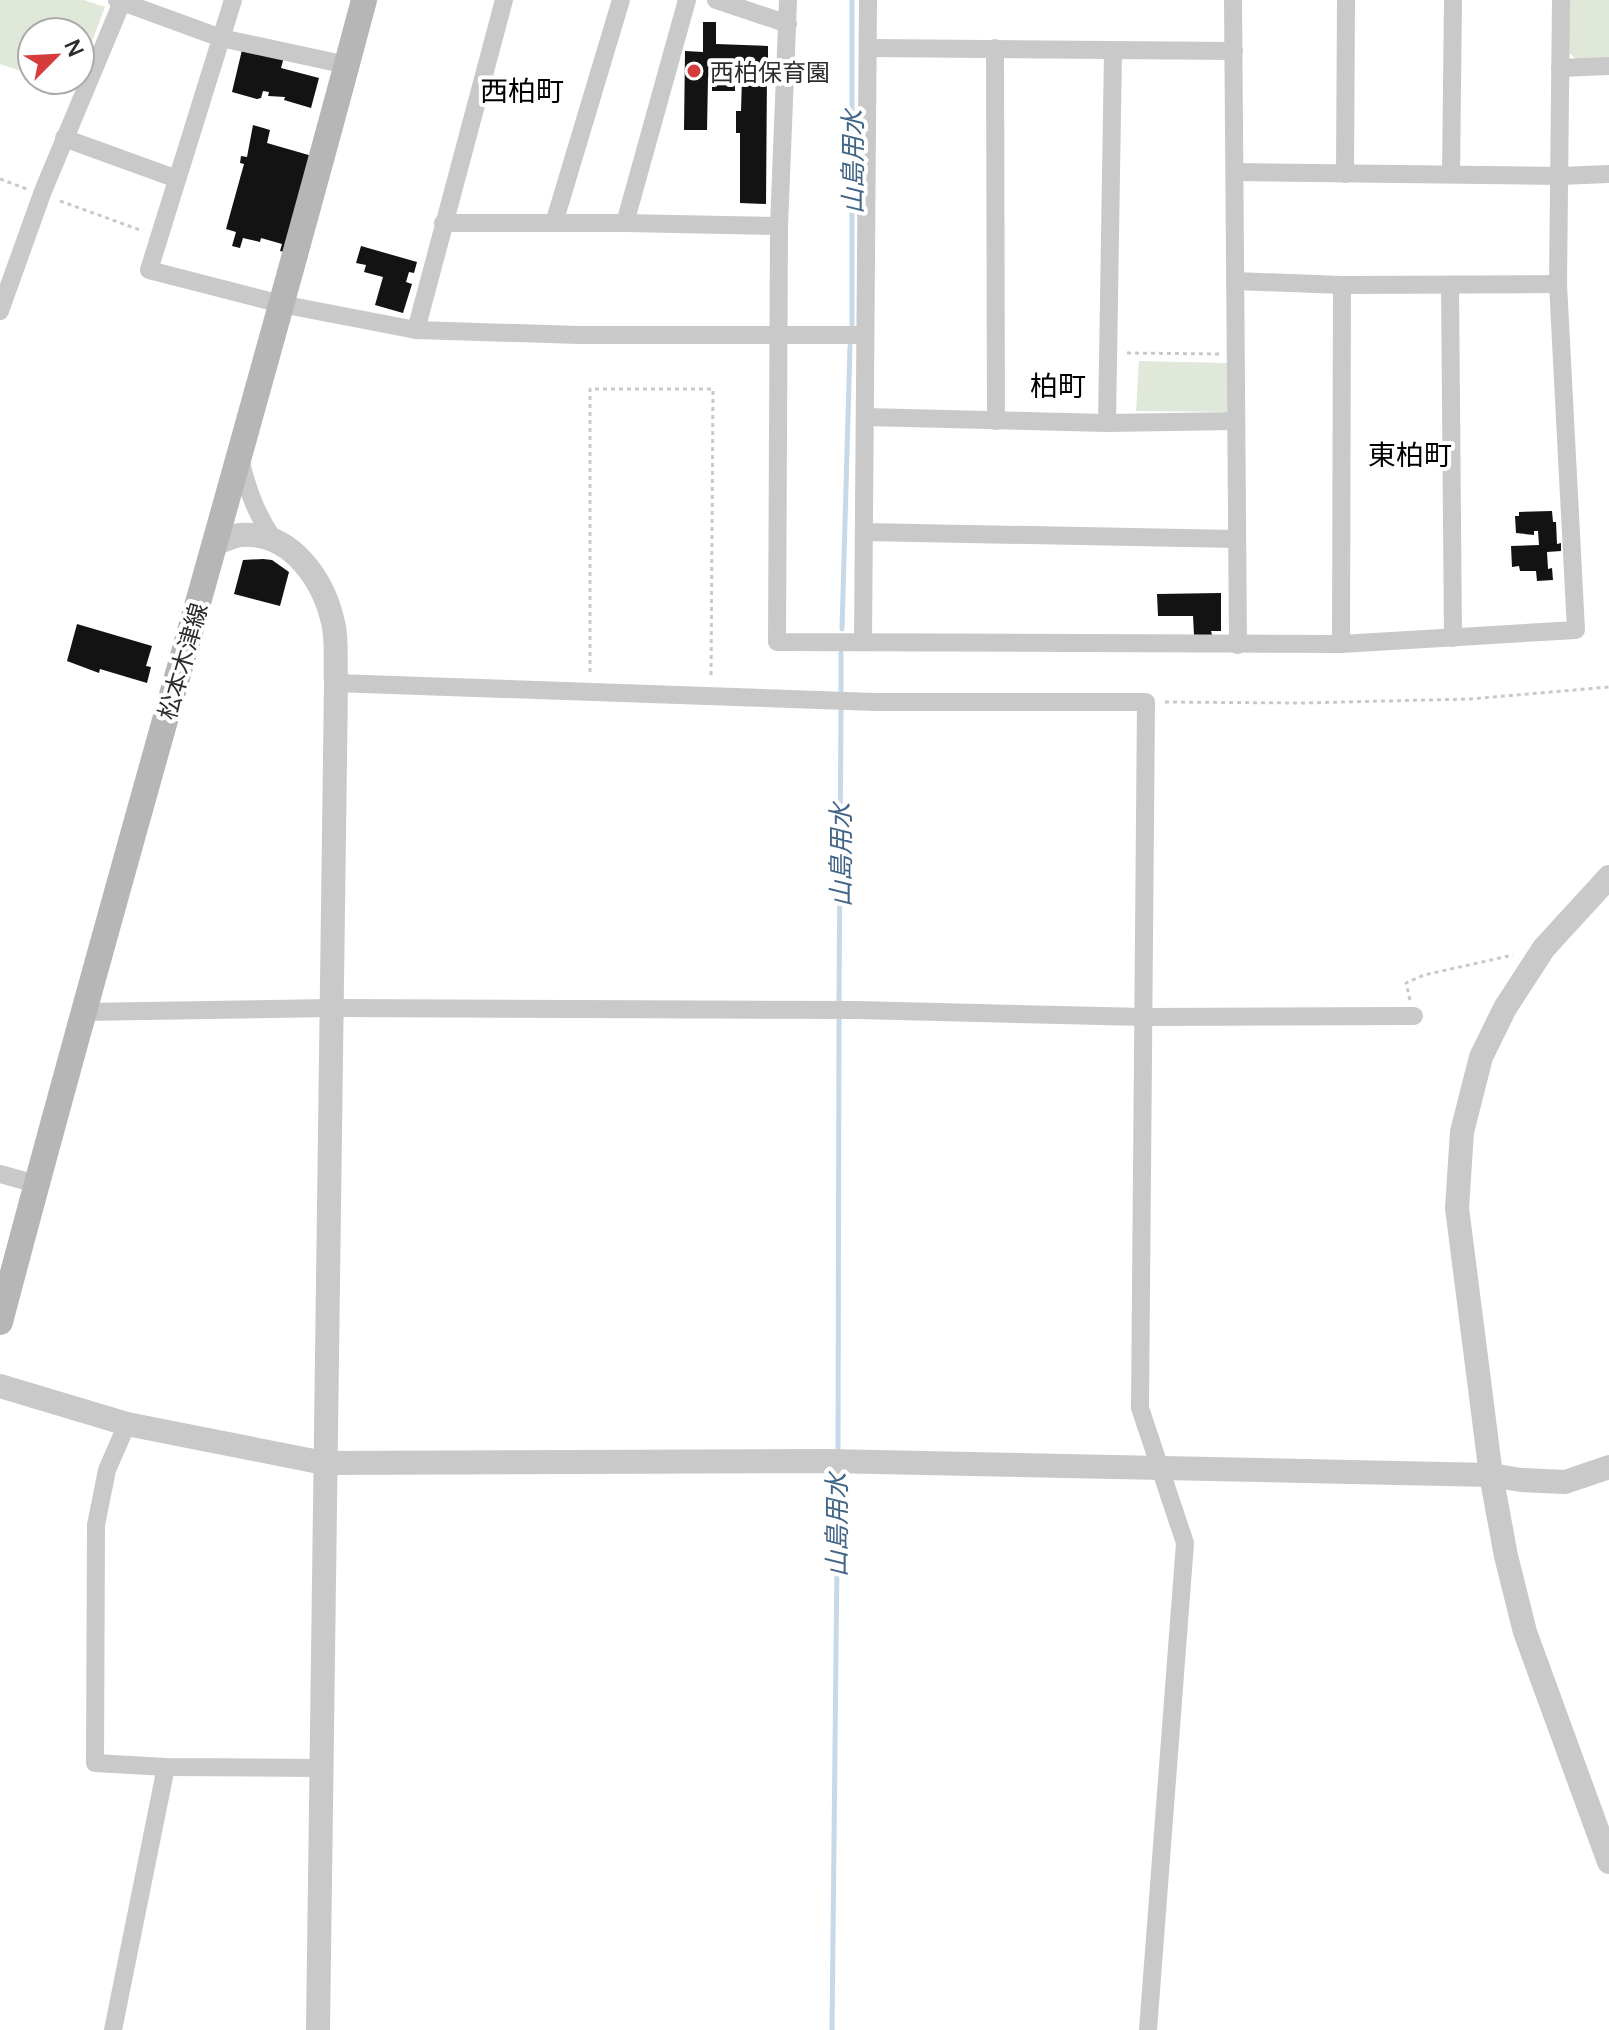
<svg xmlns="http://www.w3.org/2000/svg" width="1609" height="2030" font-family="Manrope,'Noto Sans JP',sans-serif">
<rect width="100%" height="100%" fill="#fff"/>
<g fill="#e0e8da">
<polygon points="0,0 84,0 105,7 80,73 80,32 32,32 32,75 0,64"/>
<polygon points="1569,0 1609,0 1609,58 1576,59 1568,52"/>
<polygon points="1139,361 1228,363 1227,412 1136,411"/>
</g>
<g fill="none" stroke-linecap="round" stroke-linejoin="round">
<g stroke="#c7d8e7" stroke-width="5">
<polyline points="852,325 852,0"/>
<polyline points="842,629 850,346"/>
<polyline points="841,653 841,691"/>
<polyline points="839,1004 841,707"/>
<polyline points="838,1453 839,1019"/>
<polyline points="832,2030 838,1467"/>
</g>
</g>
<g fill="#131313">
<polygon points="703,22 716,22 716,44 768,46 768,59 772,59 772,71 767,71 766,204 740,203 740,133 736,133 736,111 741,111 742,78 735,78 735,91 712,91 712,77 708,77 707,130 684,130 685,51 703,52"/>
<polygon points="242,50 284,57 281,68 319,78 311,108 284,100 285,97 268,96 269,92 263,91 261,98 257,99 232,92"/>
<polygon points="253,125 270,130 267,143 326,160 307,258 280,251 282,244 261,238 260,242 243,238 240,248 232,246 236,232 226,229 244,164 240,163 241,156 247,157"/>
<polygon points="361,246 417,262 414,273 409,272 406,282 412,284 403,313 375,305 383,277 364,272 366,265 356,263"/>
<polygon points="1552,511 1553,522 1556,522 1557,544 1561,543 1561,551 1547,552 1548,569 1552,568 1553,580 1537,581 1536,571 1520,571 1519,566 1512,567 1511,546 1539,545 1538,531 1534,531 1534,535 1516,533 1515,516 1519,516 1519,512"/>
<polygon points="263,559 272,560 289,572 280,606 234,594 243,560"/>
<polygon points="1221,593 1221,631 1211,631 1212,635 1194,635 1193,616 1158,616 1157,594"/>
<polygon points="77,624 152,646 146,666 151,667 147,683 100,669 99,673 67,661"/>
</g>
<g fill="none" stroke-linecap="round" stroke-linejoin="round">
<g stroke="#c9c9c9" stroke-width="3" stroke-dasharray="4 4" stroke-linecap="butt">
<polyline points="0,179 27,189"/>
<polyline points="60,201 143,231"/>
<polyline points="1127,353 1220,354"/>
<polyline points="590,672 590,389 713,389 711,679"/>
<polyline points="1165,702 1302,703 1470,699 1609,687"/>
<polyline points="1410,1000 1406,983 1424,975 1513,955"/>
</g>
<g stroke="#c9c9c9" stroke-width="18">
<polyline points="117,0 221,38 347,65"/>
<polyline points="233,0 149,270 281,304 416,330 579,335 865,335"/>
<polyline points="716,0 788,24"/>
<polyline points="788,0 779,226 777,642 1341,644 1576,630 1558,284 1561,0"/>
<polyline points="1233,0 1238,645"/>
<polyline points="868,48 1234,51"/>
<polyline points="995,48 996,421"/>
<polyline points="1560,68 1609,66"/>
<polyline points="64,138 177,179"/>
<polyline points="1235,172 1560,176 1609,174"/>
<polyline points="1345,174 1346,0"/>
<polyline points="1451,174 1453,0"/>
<polyline points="443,223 625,223 779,226"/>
<polyline points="554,223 621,0"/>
<polyline points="625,223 687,0"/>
<polyline points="1235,281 1342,285 1558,284"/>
<polyline points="1450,285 1453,638"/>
<polyline points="0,311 43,191 122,2"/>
<polyline points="416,330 504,0"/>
<polyline points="865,417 1107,423 1236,421"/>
<polyline points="1107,423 1113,51"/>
<path d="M240 458C247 489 256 514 274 540"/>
<polyline points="864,532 1237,539"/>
<polyline points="863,642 868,0"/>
<polyline points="1341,644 1342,285"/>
<polyline points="336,683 876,702 1146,702 1140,1408 1185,1543 1148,2030"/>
<polyline points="82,1012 332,1008 857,1010 1144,1017 1414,1016"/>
<polyline points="0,1174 36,1184"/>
<polyline points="127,1424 107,1470 96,1525 95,1763 166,1767 320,1768"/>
<polyline points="113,2030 166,1767"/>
</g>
<g stroke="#c9c9c9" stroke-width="24">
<path d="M216 543C223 541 232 536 240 535 292 531 325 581 334 627 337 645 335 665 336 683L318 2030"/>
<polyline points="1609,877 1544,948 1505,1008 1481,1057 1462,1132 1457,1208 1491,1475 1506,1556 1525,1632 1609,1862"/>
<polyline points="0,1386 127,1424 324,1463 829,1461 1491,1475 1521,1480 1565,1482 1609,1467"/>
</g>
<path stroke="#b6b6b6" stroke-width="26" d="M0 1322C116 880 247 442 364 0"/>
</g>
<circle fill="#d53c3b" stroke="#fff" stroke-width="3" cx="694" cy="71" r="8"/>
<g text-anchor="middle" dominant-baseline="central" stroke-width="8" stroke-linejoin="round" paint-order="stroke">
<g font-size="24" fill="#2c2c2c" stroke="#fff" text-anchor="start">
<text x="710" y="71">西柏保育園</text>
</g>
<g font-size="24" fill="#2c2c2c" stroke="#fff">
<text transform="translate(182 661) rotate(-74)">松本木津線</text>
</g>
<g font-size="26" font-style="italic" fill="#416586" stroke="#fff">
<text transform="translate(852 162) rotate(-90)">山島用水</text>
<text transform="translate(840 855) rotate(-90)">山島用水</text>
<text transform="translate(836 1525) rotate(-90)">山島用水</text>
</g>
<g font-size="28" fill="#000" stroke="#fff">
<text x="522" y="90">西柏町</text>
<text x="1058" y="385">柏町</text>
<text x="1410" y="454">東柏町</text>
</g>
</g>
<g transform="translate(56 56) rotate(66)"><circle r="38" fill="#ffffff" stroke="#ababab" stroke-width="2"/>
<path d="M0-6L14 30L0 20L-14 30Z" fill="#d53c3b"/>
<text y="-12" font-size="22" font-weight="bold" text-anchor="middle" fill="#2c2c2c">N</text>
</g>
</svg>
